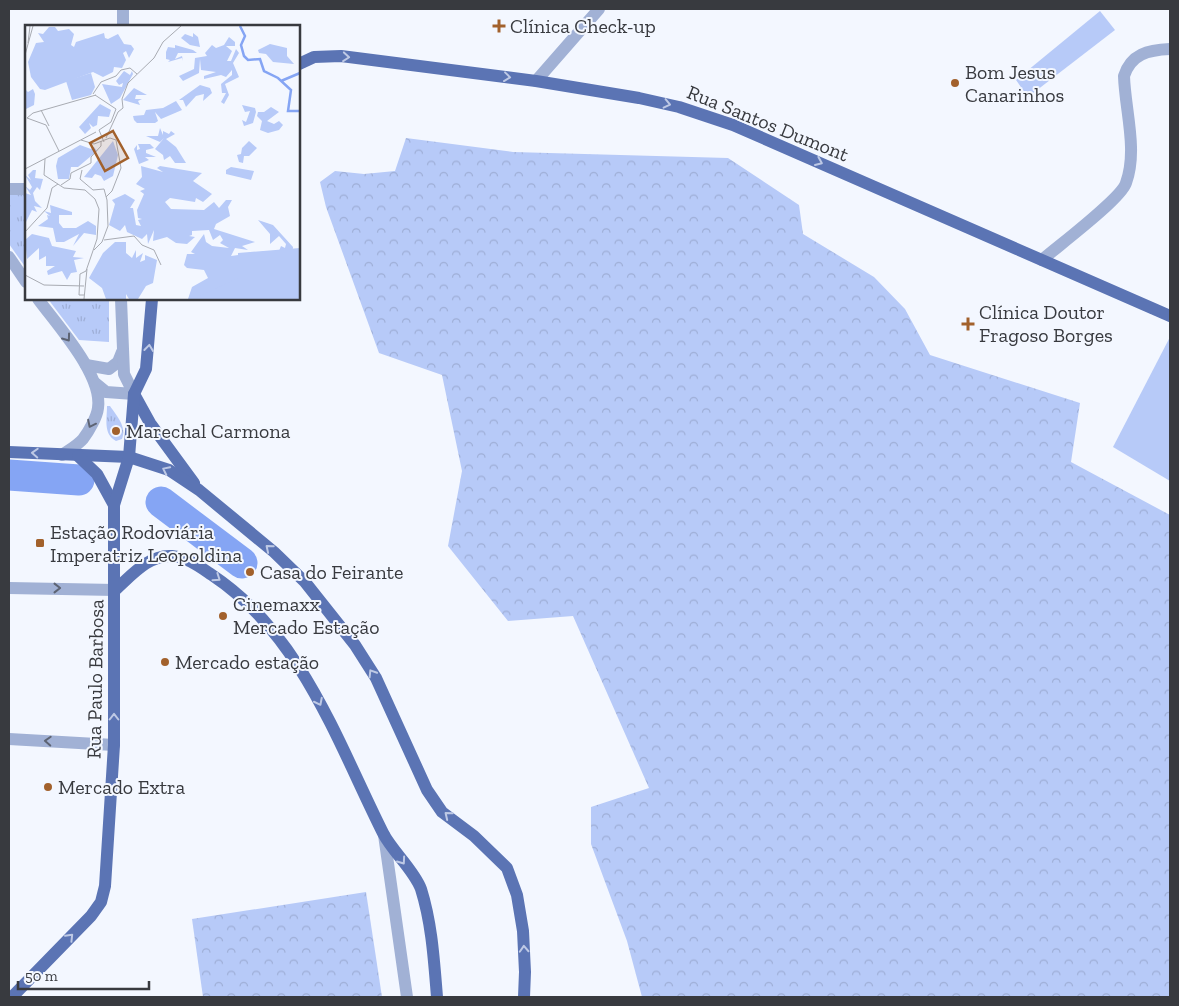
<svg xmlns="http://www.w3.org/2000/svg" width="1179" height="1006" font-family="'Zilla Slab',serif">
<defs>
<pattern id="forest-crowns" width="20" height="18" patternUnits="userSpaceOnUse" patternTransform="scale(1.25)"><rect width="20" height="18" fill="#b7caf8"/><path d="M2 6a3 3 0 1 1 6 0M12 15a3 3 0 1 1 6 0" fill="none" stroke="#9eaed6"/></pattern>
<pattern id="park-tufts" width="24" height="20" patternUnits="userSpaceOnUse" patternTransform="scale(1.25)"><rect width="24" height="20" fill="#b7caf8"/><path d="M3 7l-1-3M5 7V3M7 7l1-3M15 17l-1-3M17 17v-4M19 17l1-3" fill="none" stroke="#9eaed6"/></pattern>
</defs>
<rect width="100%" height="100%" fill="#f3f7ff"/>
<g fill="#b7caf8">
<polygon points="1100,11 1115,30 1028,97 1016,80"/>
<polygon points="1170,337 1170,481 1113,447"/>
</g>
<g fill="url(#forest-crowns)">
<polygon points="406,138 513,152 728,158 799,205 803,234 874,277 905,309 930,355 1080,403 1071,462 1170,515 1170,997 642,997 627,941 591,844 591,807 649,788 573,616 508,621 448,546 462,471 442,375 379,353 326,207 320,182 335,171 364,174 395,171"/>
<polygon points="366,892 382,997 203,997 192,919"/>
</g>
<g fill="url(#park-tufts)">
<polygon points="9,194 26,195 26,268 9,244"/>
<polygon points="48,299 109,299 109,342 79,340"/>
<path d="M107 406H110C117 416 127 427 122 439L116 441C103 434 107 419 107 406Z"/>
</g>
<g fill="none" stroke-linecap="round" stroke-linejoin="round">
<g stroke="#85a5f4" stroke-width="31">
<polyline points="9,475 79,480"/>
<polyline points="161,502 242,563"/>
</g>
<g stroke="#a1b1d5" stroke-width="12">
<polyline points="123,26 123,9"/>
<polyline points="536,81 599,9"/>
<polyline points="9,189 26,189"/>
<polyline points="9,257 26,282"/>
<path d="M1042 260C1058 246 1121 199 1126 183 1138 150 1125 110 1124 76 1131 54 1148 50 1170 49"/>
<path d="M38 299C57 325 103 375 98 408 97 417 89 431 83 439 78 445 69 450 62 455"/>
<polyline points="86,365 109,369 118,362 122,352"/>
<polyline points="95,383 106,392 134,394 124,374 121,299"/>
<polyline points="9,588 115,590"/>
<polyline points="9,739 114,745"/>
<polyline points="384,835 407,997"/>
</g>
<g stroke="#5b74b4" stroke-width="12">
<polyline points="299,64 314,57 341,56 536,81 639,98 679,107 733,125 1170,316"/>
<polyline points="134,394 150,423 194,483"/>
<polyline points="9,452 129,457 169,470 199,490 274,552 305,582 355,645 376,678 427,790 442,812 474,836 507,868 517,895 523,931 525,972 524,997"/>
<polyline points="78,456 97,474 114,505"/>
<path d="M115 590C131 576 149 554 172 556 187 557 200 567 212 575 301 634 337 741 383 833 392 851 414 870 421 889 432 924 434 961 437 997"/>
<polyline points="12,997 91,916 101,902 105,886 114,745 114,505 129,457 134,394 146,369 152,299"/>
</g>
</g>
<defs><path id="oneway-chevron" d="M-2-3.5L2.5 0L-2 3.5" fill="none" stroke-width="1.6" stroke-linecap="round" stroke-linejoin="round" transform="scale(1.25)"/></defs>
<g stroke="#bec9e5">
<use href="#oneway-chevron" transform="translate(346 57) rotate(5)"/>
<use href="#oneway-chevron" transform="translate(507 77) rotate(7)"/>
<use href="#oneway-chevron" transform="translate(667 104) rotate(13)"/>
<use href="#oneway-chevron" transform="translate(819 162) rotate(23)"/>
<use href="#oneway-chevron" transform="translate(149 348) rotate(-83)"/>
<use href="#oneway-chevron" transform="translate(35 453) rotate(-177)"/>
<use href="#oneway-chevron" transform="translate(166 470) rotate(-154)"/>
<use href="#oneway-chevron" transform="translate(269 548) rotate(-140)"/>
<use href="#oneway-chevron" transform="translate(217 578) rotate(34)"/>
<use href="#oneway-chevron" transform="translate(372 673) rotate(-122)"/>
<use href="#oneway-chevron" transform="translate(319 702) rotate(63)"/>
<use href="#oneway-chevron" transform="translate(114 717) rotate(-90)"/>
<use href="#oneway-chevron" transform="translate(448 815) rotate(-141)"/>
<use href="#oneway-chevron" transform="translate(402 861) rotate(55)"/>
<use href="#oneway-chevron" transform="translate(70 937) rotate(-46)"/>
<use href="#oneway-chevron" transform="translate(524 949) rotate(-93)"/>
</g>
<g stroke="#5d6474">
<use href="#oneway-chevron" transform="translate(67 338) rotate(54)"/>
<use href="#oneway-chevron" transform="translate(91 424) rotate(116)"/>
<use href="#oneway-chevron" transform="translate(57 588)"/>
<use href="#oneway-chevron" transform="translate(48 741) rotate(-177)"/>
</g>
<g fill="#a2612c" stroke="#f3f7ff" stroke-width="2">
<path d="M496.5 18.5h5v5h5v5h-5v5h-5v-5h-5v-5h5z"/>
<circle cx="955" cy="83" r="5"/>
<path d="M965.5 316.5h5v5h5v5h-5v5h-5v-5h-5v-5h5z"/>
<circle cx="116" cy="431" r="5"/>
<rect x="35" y="538" width="10" height="10" rx="2.5"/>
<circle cx="250" cy="572" r="5"/>
<circle cx="223" cy="616" r="5"/>
<circle cx="165" cy="662" r="5"/>
<circle cx="48" cy="787" r="5"/>
</g>
<g text-anchor="middle" dominant-baseline="central" stroke-width="4" stroke-linejoin="round" paint-order="stroke">
<g font-size="20" fill="#383a3f" stroke="#f3f7ff" text-anchor="start">
<text x="510" y="26">Clínica Check-up</text>
<text x="965" y="72">Bom Jesus<tspan x="965" dy="23">Canarinhos</tspan></text>
<text x="979" y="312">Clínica Doutor<tspan x="979" dy="23">Fragoso Borges</tspan></text>
<text x="126" y="431">Marechal Carmona</text>
<text x="50" y="532">Estação Rodoviária<tspan x="50" dy="23">Imperatriz Leopoldina</tspan></text>
<text x="260" y="572">Casa do Feirante</text>
<text x="233" y="604">Cinemaxx<tspan x="233" dy="23">Mercado Estação</tspan></text>
<text x="175" y="662">Mercado estação</text>
<text x="58" y="787">Mercado Extra</text>
</g>
<g font-size="20" fill="#383a3f" stroke="#f3f7ff">
<text transform="translate(768 123) rotate(22)">Rua Santos Dumont</text>
<text transform="translate(95 679) rotate(-89)">Rua Paulo Barbosa</text>
</g>
</g>
<g transform="translate(25 25)">
<rect width="275" height="275" fill="#f3f7ff"/>
<path d="M24 2H30L33 6 44 4 49 9 46 20 49 22 51 17 79 8 80 13 83 14 93 9 99 19 106 20 109 24 104 33 101 26 98 28 101 35 97 43 89 42 88 47 78 52 68 47 20 65 15 64 6 52 3 37 11 18 19 17 13 8 18 9ZM168 8 173 12 175 22 165 20 156 13 160 9 168 12ZM204 12 210 17V21H201L207 26 202 36H206L211 24 214 28 208 38 214 52 200 59 204 70 199 79 196 77 201 68H197L196 59 207 50V45L201 52 196 50 179 54V51L191 47 176 45 175 34 174 48 158 56 154 51 169 44 170 33 182 31 180 28 187 20 191 23 199 20ZM245 19 262 23V31L269 39 248 37 241 29 234 28 233 25ZM150 20 168 25 172 28H153L150 34 157 31 158 36 157 33 143 37 145 35 141 34V27L143 22 150 23ZM99 46 105 50 107 46 108 49 95 73 86 79 77 59 97 62 98 58 94 60 91 56ZM175 60 185 63 187 68 178 76 179 69 171 71 161 82 158 75H154ZM109 63 122 70H111L110 74H117L113 76 115 80 98 75ZM0 64 3 67 8 64 10 69 9 80 1 84ZM151 76 157 85 136 94 130 87 133 96 130 98H112L109 95 108 91 119 90 121 85 138 83ZM75 79 86 85 84 92 73 91 72 100 68 102 64 98 66 103 60 109 54 102ZM217 80 230 83 231 87 228 98 219 101 217 95 221 97 225 86 220 87ZM246 82 254 87 242 96 249 99 254 96 258 100 254 105 243 108 235 105 237 96 232 91 233 87H239ZM135 103 138 110V106L144 109 146 106 150 109 141 114 151 122 161 138H150L145 131 139 135 138 130 130 124 139 113 135 117 121 111H133ZM88 116 93 130 88 151 79 156 76 151 70 149 67 153 59 152ZM224 116 232 123 224 131H219L218 138 214 137 212 130 216 129 217 123ZM113 119H125L129 123 121 125V128L131 132H120L124 135 114 139 109 124 112 120V125L115 124ZM55 120 66 124 69 122 72 126 53 142H46L44 154H33L31 141 33 133ZM116 141 138 147 132 143 135 141 177 148 168 156 187 169 178 177 171 173 170 177 145 173 140 177 146 184 179 185 189 177 194 183 201 175H207L203 182 205 191 191 199 189 204 230 217 217 221 223 225 210 223 206 231 242 226 246 229 254 226 256 221 260 223 261 219 254 211 245 219V209L233 195 248 200 268 222 267 233 275 274H163L167 262 183 253 179 245 162 243 159 240 162 229H170L166 227 179 209 181 217 187 221 204 223 195 218 198 215 195 210 188 215 184 205 167 206V210L164 211 170 212 162 219 151 218 142 212 128 216 129 205 123 219 122 209 117 214 102 207 100 200 95 206 84 200 90 179 87 175 100 169 110 175 105 183H108L111 200 116 201 113 195 117 194 113 193 112 185 119 169 115 166 120 164 111 159 117 152ZM206 142 229 146 226 155 201 149V145ZM8 145H11L10 153 18 154 15 165 12 162 8 168 10 176 17 183 9 181 12 187 7 185 0 199V168L6 170 0 161 5 165 7 162 0 150 6 155 3 150ZM25 180 47 187V190H34V198L38 203H51L63 196 71 201V210L59 208 48 221 54 209 39 217H31L28 203 13 201 23 194 22 190 25 191 19 186 26 188ZM7 209 24 213 27 221 51 226 48 232 59 233 49 235 52 247 46 248 42 255 37 246 23 250 22 246 30 241H21V231L14 235V223L2 234 0 215ZM90 217H101V228L107 233 111 225V233L118 228 115 237 120 235V230L132 235 128 258 121 261 113 274H104L101 269V274H81L77 263 64 253 78 228Z" fill="#b7caf8"/>
<path d="M66 48 70 62 66 70 47 75 41 56ZM275 223V274H169L213 253V228Z" fill="#b7caf8"/>
<path fill="none" stroke="#85a5f4" stroke-width="2.5" d="M215 1 220 11 216 20 219 31 223 35 235 34 239 46 253 53 266 65 263 86H275M256 56 275 48"/>
<path fill="none" stroke="#a8abb2" stroke-width="1" d="M3 18 5 1M0 30 8 1M68 69 76 57 91 51 96 45 105 43 112 49M70 70 91 84 86 97 74 105 79 117M16 85 24 101M2 93 8 88 71 70M2 93 21 100 34 126M81 113 93 87 98 83 97 74 103 58 129 33 138 17 156 1M56 115 69 119 85 113 91 115 96 143 87 166 81 172M20 134 19 150 39 163 60 165 70 174 74 184 72 214 61 246M0 144 71 107M57 145 55 154 68 165 79 164 82 175 83 201 77 217 69 225M36 160 45 154 46 148 66 138V132L76 121V116M0 207 22 183 27 163 33 159M79 215 109 211 117 220 129 225 136 240M0 250 19 260 59 261M59 270H54L55 249 61 246M59 274 62 244"/>
<path fill="#a2612c" fill-opacity="0.15" stroke="#a2612c" stroke-width="2.5" d="M88 106 103 133 80 146 65 118Z"/>
<rect width="275" height="275" fill="none" stroke="#383a3f" stroke-width="2.5"/>
</g>
<rect width="1179" height="1006" fill="none" stroke="#383a3f" stroke-width="20"/>
<path d="M18 981v8h131v-8" fill="none" stroke="#383a3f" stroke-width="2.5"/>
<text x="25" y="981" font-size="15" fill="#383a3f" stroke="#f3f7ff" stroke-width="4" paint-order="stroke">50 m</text>
</svg>
